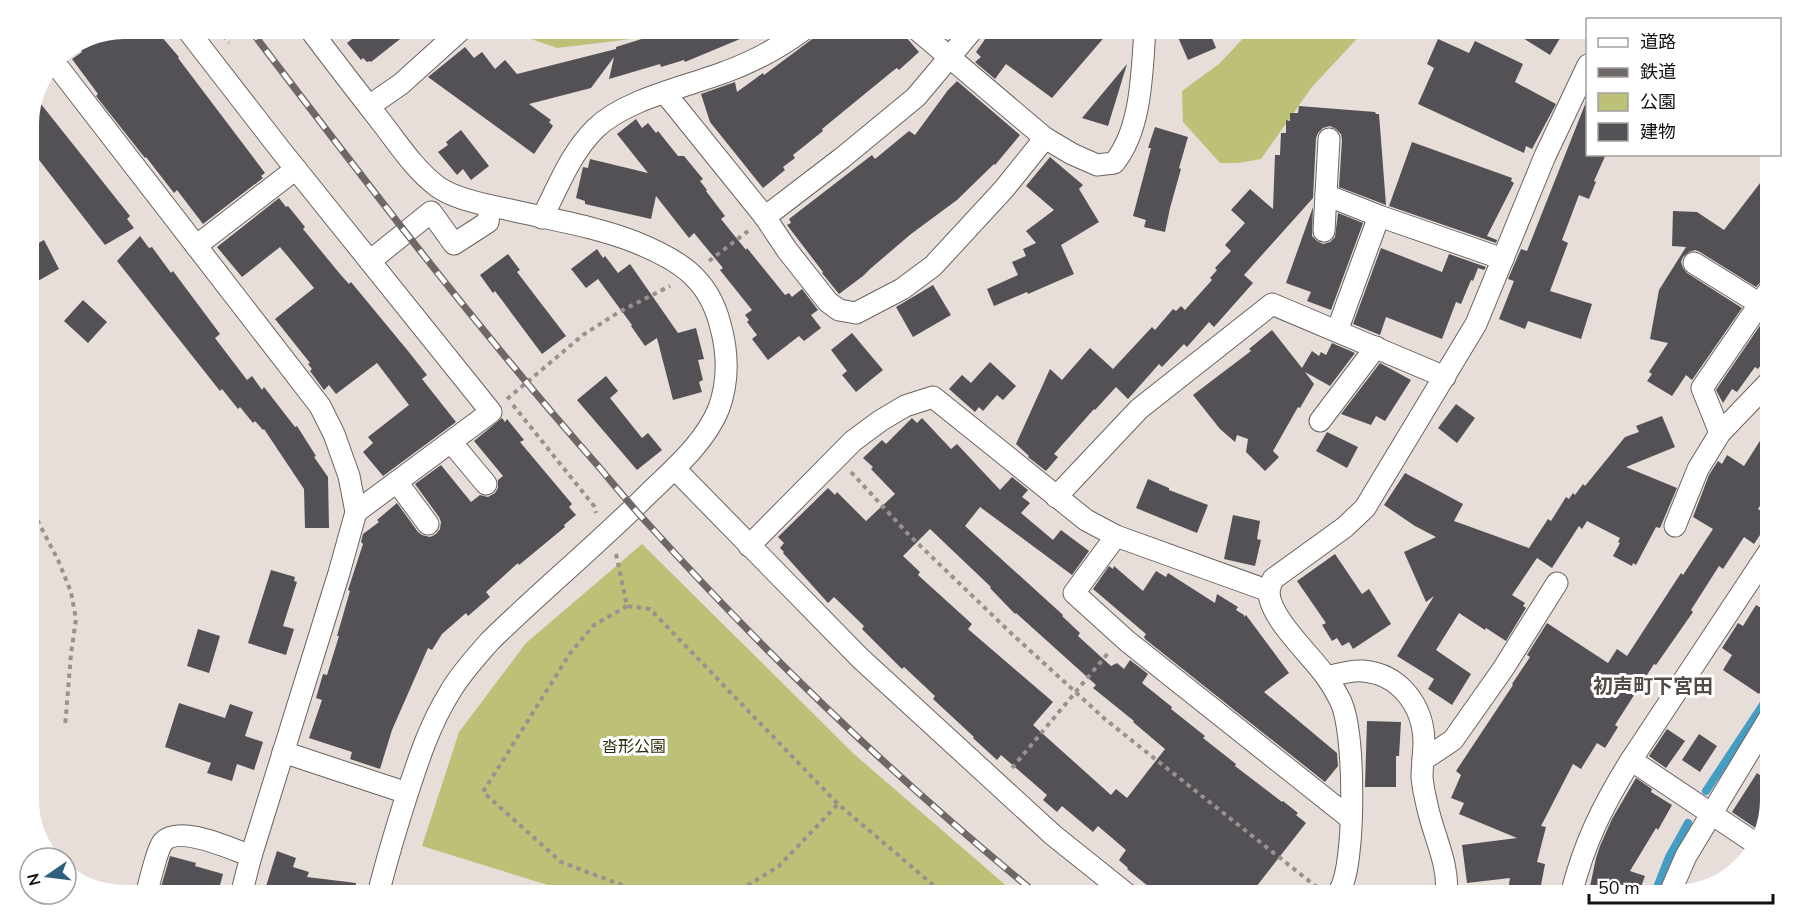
<svg xmlns="http://www.w3.org/2000/svg" width="1799" height="924" font-family="'Nunito Sans','Noto Sans JP',sans-serif">
<rect width="100%" height="100%" fill="#e7ded9"/>
<g fill="#bcc177">
<polygon points="502,29 678,29 648,37 557,48"/>
<polygon points="1252,29 1366,29 1312,87 1261,159 1238,163 1220,163 1183,122 1182,91 1219,64"/>
<polygon points="642,544 854,754 1017,895 580,895 422,846 459,732 526,643"/>
</g>
<g fill="none" stroke-linecap="round" stroke-linejoin="round">
<g stroke="#449ec3" stroke-width="8">
<polyline points="1706,791 1770,694"/>
<polyline points="1654,895 1669,857 1688,823"/>
</g>
</g>
<g fill="#535056" fill-rule="evenodd">
<polygon points="124,28 154,28 179,57 178,58 265,173 261,176 263,178 203,224 177,190 174,193 146,157 145,158 96,96 98,94 72,59 82,52 79,47"/>
<polygon points="366,28 414,28 371,62 370,61 367,62 363,58 361,60 347,43"/>
<polygon points="677,28 764,29 685,62 684,60 661,67 660,64 609,79 614,57 591,88 529,104 551,120 549,122 553,126 534,154 428,77 465,47 474,58 482,52 495,69 505,60 517,74 616,49 616,47"/>
<polygon points="827,28 898,28 919,52 899,70 897,68 894,70 822,129 823,131 793,155 795,158 783,167 785,170 763,188 710,122 701,94 735,82 737,92 763,73 764,75"/>
<polygon points="993,28 1072,28 1071,30 1108,33 1052,98 1006,64 995,79 975,62 981,57 976,52"/>
<polygon points="1174,28 1208,28 1216,48 1188,60"/>
<polygon points="1507,28 1566,28 1550,55"/>
<polygon points="1438,39 1469,53 1475,41 1523,64 1515,82 1556,104 1532,149 1526,146 1524,153 1418,104 1434,68 1427,64"/>
<polygon points="1127,64 1108,126 1082,118"/>
<polygon points="957,81 1020,135 995,165 994,164 957,200 911,234 870,269 863,276 839,294 822,273 823,272 787,225 791,223 789,219 872,155 875,159 909,131 915,135 948,90"/>
<polygon points="37,99 130,216 127,219 134,228 105,245 29,147 29,118"/>
<polygon points="1586,102 1587,154 1606,154 1594,181 1596,182 1589,199 1579,195 1562,240 1568,243 1550,291 1592,304 1581,339 1528,321 1525,329 1499,319 1514,281 1508,279 1521,249 1527,251"/>
<polygon points="1299,106 1375,112 1376,114 1379,114 1386,205 1339,187 1342,140 1341,134 1336,129 1330,126 1323,128 1318,133 1316,138 1313,198 1244,275 1253,283 1214,327 1209,322 1187,347 1184,344 1162,367 1159,364 1128,399 1116,387 1095,410 1094,409 1054,454 1058,457 1046,471 1028,457 1029,456 1016,444 1050,369 1062,380 1090,348 1113,369 1152,327 1155,330 1173,309 1176,311 1181,306 1185,310 1212,280 1210,278 1217,270 1215,268 1231,251 1225,245 1245,223 1231,210 1250,189 1273,209 1275,155 1280,155 1281,133 1286,133 1286,120 1290,121 1290,113 1298,113"/>
<polygon points="636,119 642,128 648,123 656,133 658,131 678,156 684,156 703,179 700,181 707,190 706,191 725,216 721,219 746,250 747,248 785,295 789,293 792,297 802,289 818,310 811,315 821,328 804,341 799,336 768,360 752,339 757,335 747,322 749,320 745,315 752,310 720,270 723,268 694,233 689,238 656,196 651,219 585,204 585,201 576,198 583,167 588,168 590,159 648,173 617,134"/>
<polygon points="1155,127 1188,137 1179,168 1181,169 1170,208 1165,232 1144,227 1146,220 1133,216 1151,148 1148,148"/>
<polygon points="461,130 489,166 471,180 463,169 457,175 438,152 448,145 446,142"/>
<polygon points="1412,142 1512,178 1511,181 1514,183 1487,236 1497,240 1496,243 1389,206"/>
<polygon points="1050,157 1083,185 1079,189 1099,222 1061,245 1074,274 1028,294 1027,292 994,306 987,289 1018,275 1012,262 1026,256 1023,249 1036,243 1026,231 1054,210 1026,186"/>
<polygon points="1770,170 1770,276 1764,278 1756,287 1700,252 1695,250 1689,252 1683,257 1681,262 1683,268 1687,273 1742,308 1692,380 1686,375 1672,396 1647,381 1652,374 1649,372 1668,343 1650,339 1659,290 1686,247 1672,246 1673,211 1697,212 1724,230"/>
<polygon points="279,198 286,207 288,206 305,227 303,229 340,274 349,284 351,282 408,351 427,375 422,379 456,422 383,476 363,452 373,443 368,437 409,405 377,363 336,394 329,385 324,390 310,371 312,369 308,364 310,363 275,319 314,288 280,247 242,277 217,247"/>
<polygon points="1313,207 1312,236 1317,241 1323,244 1330,242 1335,237 1338,213 1363,223 1331,310 1307,301 1311,292 1286,283"/>
<polygon points="140,236 149,248 152,247 171,273 173,271 220,334 215,338 247,380 252,376 262,390 264,387 295,427 297,426 316,456 314,457 328,477 329,528 305,528 304,489 264,429 263,430 255,421 253,423 240,407 238,409 222,389 220,391 117,261"/>
<polygon points="44,240 59,269 29,286 29,248"/>
<polygon points="1381,248 1442,272 1449,254 1486,267 1484,270 1478,268 1473,281 1471,280 1461,304 1456,302 1442,339 1386,317 1380,335 1353,324"/>
<polygon points="597,249 603,258 605,256 618,273 630,264 678,333 696,328 704,359 698,360 703,380 699,382 702,392 673,400 657,338 645,346 631,326 632,325 598,279 586,288 571,269"/>
<polygon points="508,254 520,270 517,272 566,336 542,354 495,291 493,293 480,275"/>
<polygon points="933,285 951,315 913,337 896,307"/>
<polygon points="83,300 107,322 88,343 64,321"/>
<polygon points="1770,311 1769,354 1758,369 1755,367 1737,392 1732,389 1723,403 1716,390"/>
<polygon points="1272,330 1302,368 1312,351 1319,356 1321,352 1326,355 1332,343 1355,353 1330,386 1305,372 1314,384 1300,408 1298,407 1273,451 1279,457 1265,471 1246,452 1248,439 1237,435 1235,442 1220,429 1193,395 1251,351 1249,349"/>
<polygon points="852,333 883,370 856,392 842,375 847,371 831,350"/>
<polygon points="990,362 1016,386 1003,400 997,395 983,411 979,407 975,412 949,389 962,375 971,383"/>
<polygon points="1380,363 1411,380 1385,421 1376,416 1371,425 1341,414"/>
<polygon points="606,376 618,391 610,398 642,438 648,433 662,450 637,470 577,400"/>
<polygon points="1456,404 1475,418 1457,443 1438,428"/>
<polygon points="1662,416 1675,447 1626,467 1677,488 1660,528 1656,527 1636,565 1633,563 1632,566 1613,556 1620,543 1618,542 1620,538 1587,521 1582,529 1579,526 1552,568 1537,558 1512,595 1525,603 1523,606 1526,608 1506,641 1486,628 1485,630 1459,613 1436,650 1471,674 1452,705 1428,689 1434,679 1397,656 1434,596 1426,602 1404,552 1436,537 1415,526 1384,505 1405,473 1463,504 1454,521 1529,548 1548,519 1551,521 1566,497 1569,499 1573,493 1575,495 1583,484 1585,486 1625,437 1639,432 1636,426"/>
<polygon points="502,418 505,422 507,419 524,440 520,442 572,504 569,507 576,515 564,525 565,527 519,565 518,563 486,592 490,597 468,616 466,613 442,634 432,650 428,648 392,730 380,769 350,759 352,752 309,738 322,700 316,698 323,674 327,675 339,636 337,636 350,591 348,590 363,544 361,542 363,534 379,522 377,520 397,503 418,532 422,535 430,537 436,534 440,529 441,522 439,517 415,484 441,465 471,502 480,495 488,497 495,493 498,488 498,480 503,476 474,441"/>
<path d="M912 418 917 423 922 418 951 449 957 444 1000 490 1012 477 1028 490 1022 497 1030 503 1021 513 1053 540 1061 530 1089 551 1072 575 980 507 965 526 1063 615 1062 616 1080 633 1078 636 1111 666 1117 663 1124 669 1130 660 1148 674 1142 683 1172 707 1171 709 1205 736 1203 738 1236 764 1235 766 1282 802 1283 801 1298 813 1296 815 1306 823 1249 896H1160L1127 869 1128 868 1119 860 1126 850 1098 826 1093 832 1062 806 1057 812 1043 800 1047 795 1001 755 997 760 973 738 974 737 933 699 935 696 904 667 902 669 862 629 864 626 834 597 828 603 783 553 784 552 780 548 784 543 778 537 828 488 835 495 837 492 866 521 895 494 871 469 873 467 863 458 882 440 886 444ZM930 529 991 587 990 588 1015 614 1016 613 1096 685 1093 688 1134 721 1133 722 1165 749 1127 798 1116 789 1111 795 1033 725 1053 702 968 629 972 624 918 575 920 572 903 556Z"/>
<polygon points="1770,425 1770,490 1758,509 1770,517 1770,524 1762,536 1760,535 1754,544 1744,537 1723,569 1719,566 1691,610 1693,612 1656,665 1654,664 1615,725 1618,727 1605,748 1597,743 1581,769 1573,764 1541,826 1546,827 1537,862 1545,864 1539,896 1507,896 1510,878 1467,883 1462,845 1517,838 1459,814 1464,803 1451,798 1461,775 1456,771 1513,685 1512,684 1530,657 1527,655 1547,623 1608,663 1617,649 1627,656 1681,573 1683,575 1713,529 1693,517 1709,475 1718,461 1722,464 1727,455 1744,466"/>
<polygon points="1327,432 1358,447 1347,468 1316,451"/>
<polygon points="1148,479 1169,488 1169,490 1208,505 1197,533 1136,508"/>
<polygon points="1233,515 1260,521 1257,539 1261,540 1255,566 1224,559"/>
<polygon points="1335,554 1362,594 1369,589 1391,624 1353,649 1349,642 1342,646 1337,638 1332,641 1322,625 1326,623 1297,581"/>
<polygon points="1109,566 1113,569 1114,566 1143,591 1156,571 1166,577 1168,573 1215,603 1217,594 1238,607 1236,610 1244,615 1244,617 1246,615 1289,673 1264,692 1337,753 1338,766 1325,782 1145,639 1144,637 1146,634 1093,589"/>
<polygon points="271,570 295,577 294,581 297,582 283,626 294,629 286,655 248,643"/>
<polygon points="1756,605 1770,613 1770,675 1759,694 1723,670 1732,655 1722,648 1738,623 1743,626"/>
<polygon points="198,629 220,636 209,673 187,666"/>
<polygon points="179,703 225,718 230,704 253,712 245,736 263,742 254,770 237,764 232,781 207,773 211,763 165,747"/>
<polygon points="1367,721 1401,722 1399,756 1396,756 1396,787 1365,787"/>
<polygon points="1667,729 1685,741 1666,768 1649,756"/>
<polygon points="1699,734 1717,746 1700,772 1682,760"/>
<polygon points="1757,773 1770,782 1770,800 1763,833 1732,812"/>
<polygon points="1636,778 1652,789 1651,792 1672,805 1658,830 1656,828 1630,871 1645,876 1638,895 1631,893 1630,896 1588,896 1596,858 1600,846 1612,819"/>
<polygon points="277,851 296,858 293,867 309,872 307,877 356,883 355,896 263,896"/>
<polygon points="170,856 196,863 195,866 223,874 217,896 192,896 161,887"/>
</g>
<g fill="none" stroke-linecap="round" stroke-linejoin="round">
<defs>
<g id="minor">
<polyline points="186,28 279,148 491,412 356,512"/>
<path d="M309 28C333 60 357 91 382 123 399 145 415 170 438 187 455 199 485 205 506 209 548 219 594 226 635 242 677 259 708 277 720 324 728 352 729 380 719 408 706 441 675 468 650 492 598 544 542 590 490 641 476 657 461 673 450 692 428 727 416 767 403 807 394 836 385 865 378 895"/>
<path d="M915 28 1045 138 1072 154 1097 165 1114 163C1142 129 1142 71 1145 28"/>
<polyline points="54,62 320,406 334,434 349,476 356,512 339,573 251,856 241,895"/>
<polyline points="665,93 765,217 787,250 828,302 839,310 856,313 902,289 933,266 1004,189 1045,138"/>
<polyline points="369,106 401,84 463,28"/>
<polyline points="1326,195 1379,216 1503,259"/>
<polyline points="765,217 842,158 916,97 974,28"/>
<path d="M542 218C558 187 571 152 596 128 626 99 686 87 725 72 753 62 782 46 806 28"/>
<polyline points="1324,231 1329,139"/>
<polyline points="196,246 296,169"/>
<polyline points="370,261 431,212 454,244 488,222 490,206"/>
<polyline points="1694,263 1760,304"/>
<polyline points="1337,331 1379,216"/>
<polyline points="1320,421 1376,347"/>
<polyline points="1720,433 1702,388 1770,289"/>
<polyline points="451,442 486,484"/>
<polyline points="675,469 860,658 1053,835 1128,895"/>
<polyline points="397,482 428,524"/>
<polyline points="1056,497 1139,409 1272,304 1445,377"/>
<polyline points="1675,526 1698,469 1720,433 1770,381"/>
<polyline points="1116,536 1074,593 1127,641 1351,819"/>
<polyline points="749,546 853,441 880,421 905,406 933,397 1086,520 1116,536 1269,591"/>
<path d="M1327 677C1338 674 1351 670 1363 671 1400 674 1423 706 1424 741 1424 753 1422 766 1422 778 1423 787 1425 797 1427 805 1433 835 1450 865 1446 895"/>
<polyline points="283,752 407,793"/>
<polyline points="1423,760 1453,740 1503,669 1557,583"/>
<polyline points="1631,760 1770,550"/>
<path d="M146 895C149 885 157 849 163 842 179 824 231 849 251 856"/>
<path d="M1337 895C1339 891 1342 887 1343 883 1355 850 1355 733 1341 702 1337 694 1332 685 1327 678 1313 657 1269 618 1269 592 1269 588 1272 582 1273 579L1345 527 1365 508 1476 324 1545 156 1588 65"/>
<path d="M1571 895C1584 843 1603 805 1631 760L1758 845"/>
<polyline points="1669,895 1686,856 1770,717"/>
</g>
</defs>
<use href="#minor" stroke="#6b635f" stroke-width="23"/>
<g stroke="#98918e" stroke-width="4" stroke-dasharray="4.5 4.5" stroke-linecap="butt">
<polyline points="218,28 229,43"/>
<polyline points="709,261 748,231"/>
<polyline points="507,399 583,335 619,312 670,286"/>
<polyline points="513,405 594,506 596,513"/>
<polyline points="851,472 909,535 1012,634 1106,720 1318,888"/>
<polyline points="29,504 58,560 71,592 76,619 71,654 65,727"/>
<polyline points="616,554 627,606 650,609 838,804 945,895"/>
<polyline points="627,606 594,625 571,652 483,792 561,862 648,895"/>
<polyline points="1012,768 1109,652"/>
<polyline points="732,895 779,866 838,804"/>
</g>
<use href="#minor" stroke="#fff" stroke-width="21"/>
<defs>
<path id="rail" d="M249 28C362 177 475 326 599 467 615 486 631 506 649 525 769 658 900 782 1038 895"/>
</defs>
<use href="#rail" stroke="#6d6765" stroke-width="7"/>
<use href="#rail" stroke="#fff" stroke-width="4.5" stroke-dasharray="14" stroke-linecap="butt"/>
</g>
<g text-anchor="middle" dominant-baseline="central" stroke-width="6" stroke-linejoin="round" paint-order="stroke">
<g font-size="16" fill="#2d2f0c" stroke="#fff">
<text x="634" y="747">沓形公園</text>
</g>
<g font-size="20" font-weight="bold" fill="#524b47" stroke="#fff">
<text x="1653" y="686">初声町下宮田</text>
</g>
</g>
<path d="M0 0H1799V924H0ZM124 39H1675A85 85 0 0 1 1760 124V800A85 85 0 0 1 1675 885H124A85 85 0 0 1 39 800V124A85 85 0 0 1 124 39Z" fill="#fff" fill-rule="evenodd"/>
<rect x="1586" y="18" width="195" height="138" fill="#ffffff" stroke="#a1a09f" stroke-width="1.5"/>
<rect x="1598" y="38" width="30" height="9" fill="#ffffff" stroke="#a1a09f" stroke-width="1.5"/>
<text x="1640" y="48" font-size="18" fill="#141110">道路</text>
<rect x="1598" y="68" width="30" height="9" fill="#6d6765" stroke="#a1a09f" stroke-width="1.5"/>
<text x="1640" y="78" font-size="18" fill="#141110">鉄道</text>
<rect x="1598" y="93" width="30" height="18" fill="#bcc177" stroke="#a1a09f" stroke-width="1.5"/>
<text x="1640" y="108" font-size="18" fill="#141110">公園</text>
<rect x="1598" y="123" width="30" height="18" fill="#535056" stroke="#a1a09f" stroke-width="1.5"/>
<text x="1640" y="138" font-size="18" fill="#141110">建物</text>
<g transform="translate(48 876) rotate(256)"><circle r="28" fill="#ffffff" stroke="#a1a09f" stroke-width="1.5"/>
<path d="M0-4.5L10 22L0 15L-10 22Z" fill="#2f617f"/>
<text y="-9" font-size="16" font-weight="bold" text-anchor="middle" fill="#141110">N</text>
</g>
<path d="M1589 894v9h184v-9" fill="none" stroke="#141110" stroke-width="3"/>
<text x="1598" y="894" font-size="18" fill="#141110" stroke="#ffffff" stroke-width="4.5" paint-order="stroke">50 m</text>
</svg>
